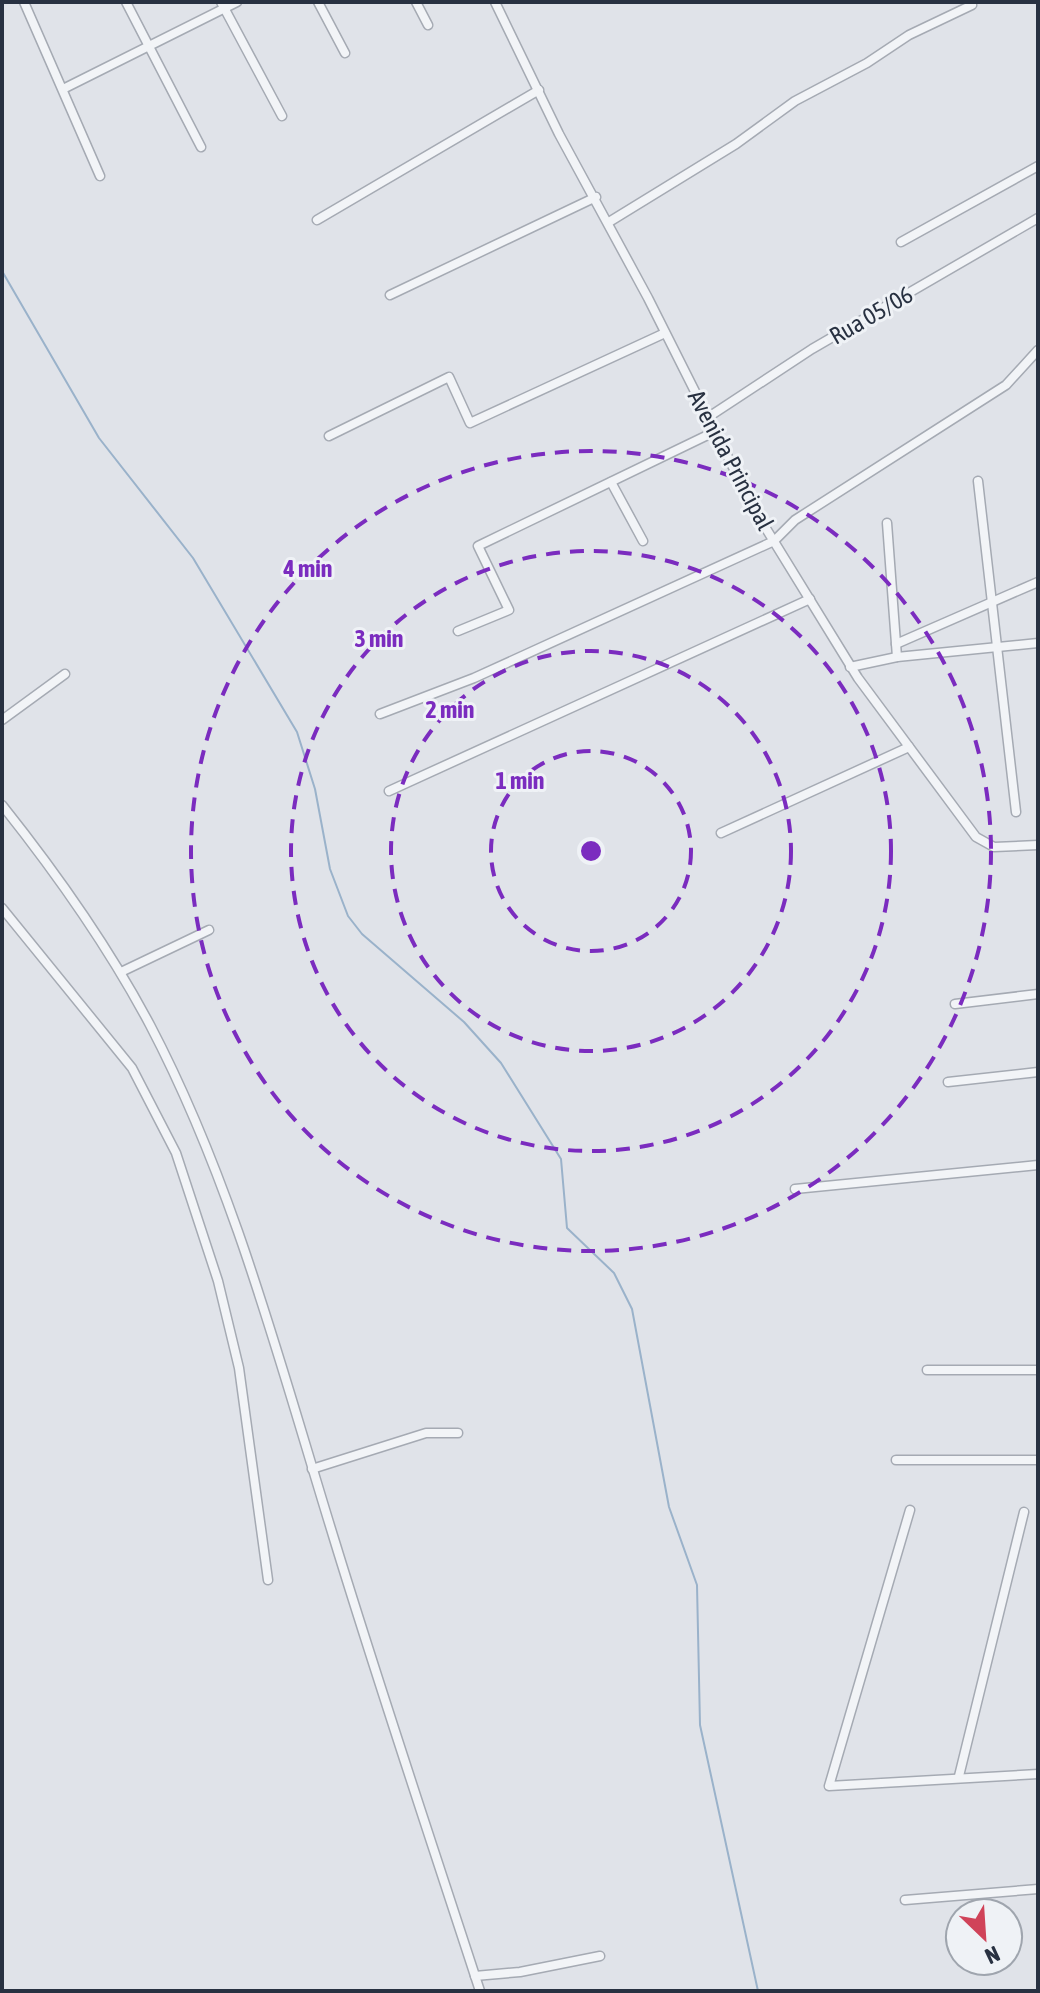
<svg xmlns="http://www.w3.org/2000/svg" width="1040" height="1993" font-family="'Asap Condensed',sans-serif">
<rect width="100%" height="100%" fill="#e0e3e9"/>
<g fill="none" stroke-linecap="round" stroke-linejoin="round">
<polyline stroke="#9ab2ca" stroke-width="2" points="2,271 99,438 193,558 297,732 315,789 330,869 348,916 362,934 464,1022 501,1063 561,1159 567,1228 614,1273 632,1309 669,1507 697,1585 700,1725 758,1991"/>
<defs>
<g id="minor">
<polyline points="24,2 100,176"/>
<polyline points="126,2 201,147"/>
<polyline points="221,2 282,116"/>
<polyline points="318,2 345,53"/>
<polyline points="416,2 428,25"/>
<polyline points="495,2 559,134 648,298 754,509 858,678 976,837 994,847 1038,845"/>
<polyline points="65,88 237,2"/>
<polyline points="317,220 539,90"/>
<polyline points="609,222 736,144 795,101 867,63 909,35 972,5"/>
<polyline points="901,242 1038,166"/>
<polyline points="390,295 596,197"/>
<polyline points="707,418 812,349 1038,218"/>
<polyline points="329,436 449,377 470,423 665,333"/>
<polyline points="978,481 1016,812"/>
<polyline points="611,482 643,541"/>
<polyline points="887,523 897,657"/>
<polyline points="458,631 509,610 478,546 714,432"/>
<polyline points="896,644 1038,582"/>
<polyline points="850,667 897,657 1038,643"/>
<polyline points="380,714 474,678 774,541 795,520 1006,385 1038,350"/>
<polyline points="2,720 65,674"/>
<polyline points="389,791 810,599"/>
<path d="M2 805C57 874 108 946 150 1025 235 1187 281 1368 335 1542 381 1692 431 1841 480 1991"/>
<polyline points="721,833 909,747"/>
<polyline points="2,908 132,1068 176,1153 218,1281 239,1368 268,1580"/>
<polyline points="121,972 209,930"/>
<polyline points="955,1004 1038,994"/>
<polyline points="948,1082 1038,1072"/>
<polyline points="795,1189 1038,1165"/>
<polyline points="927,1370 1038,1370"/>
<polyline points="896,1460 1038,1460"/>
<polyline points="312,1469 426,1433 458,1433"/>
<polyline points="910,1510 829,1786 1038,1774"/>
<polyline points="959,1776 1024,1512"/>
<polyline points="905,1900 1038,1889"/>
<polyline points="475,1976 520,1972 600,1956"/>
</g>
</defs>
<use href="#minor" stroke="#a5aab3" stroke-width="11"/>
<use href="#minor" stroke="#f2f4f7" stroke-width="8"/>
</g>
<g fill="none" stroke="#7b2cbf" stroke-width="4" stroke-dasharray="14 10">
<circle cx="591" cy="851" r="100"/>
<circle cx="591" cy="851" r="200"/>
<circle cx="591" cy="851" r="300"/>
<circle cx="591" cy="851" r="400"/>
</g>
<g text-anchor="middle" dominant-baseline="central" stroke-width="6" stroke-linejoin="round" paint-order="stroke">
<g font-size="24" fill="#283141" stroke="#eff2f6">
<text transform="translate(871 315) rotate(-30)">Rua 05/06</text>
<text transform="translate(731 460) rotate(62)">Avenida Principal</text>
</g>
</g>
<circle cx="591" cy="851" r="12" fill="#7b2cbf" stroke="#eff2f6" stroke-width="4"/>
<g font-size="24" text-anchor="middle" font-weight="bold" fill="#7b2cbf" stroke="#eff2f6" stroke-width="6" stroke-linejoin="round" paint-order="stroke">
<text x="308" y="577">4 min</text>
<text x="379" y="647">3 min</text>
<text x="450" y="718">2 min</text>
<text x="520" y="789">1 min</text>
</g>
<rect width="1040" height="1993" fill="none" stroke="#283141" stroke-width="8"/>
<g transform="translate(984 1937) rotate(155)"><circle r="38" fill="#eff2f6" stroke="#9fa5ae" stroke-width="2"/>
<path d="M0-6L14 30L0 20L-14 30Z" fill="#d04359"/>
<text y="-12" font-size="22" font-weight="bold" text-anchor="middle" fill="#283141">N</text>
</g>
</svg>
